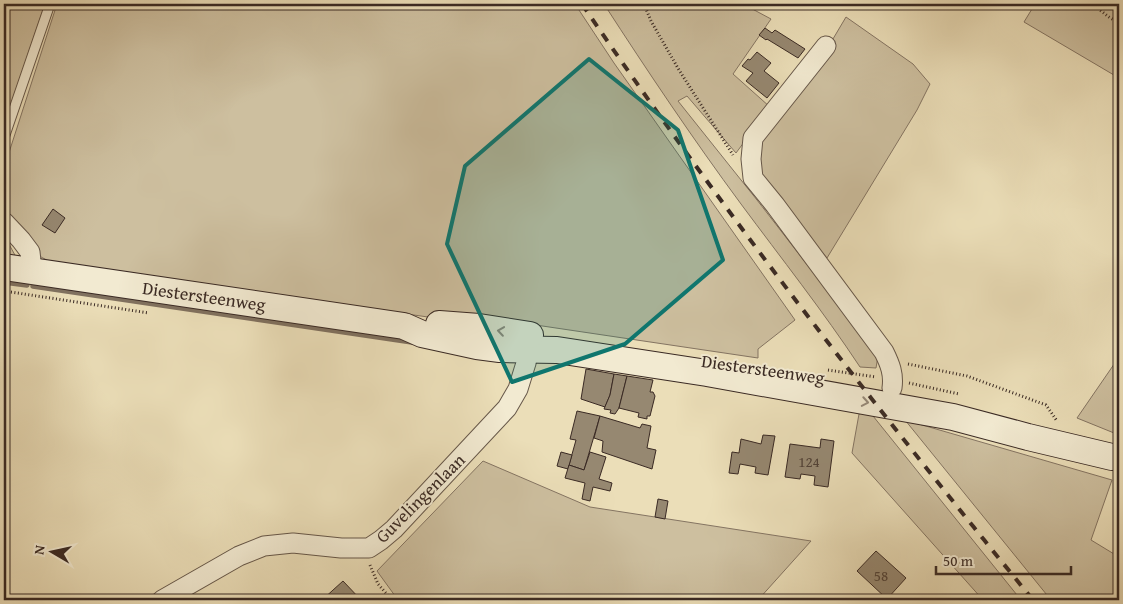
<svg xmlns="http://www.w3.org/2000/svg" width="1123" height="604" font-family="'Gentium Book Plus',serif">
<rect width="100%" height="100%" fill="#ebdeb8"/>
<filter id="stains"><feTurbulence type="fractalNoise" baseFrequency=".004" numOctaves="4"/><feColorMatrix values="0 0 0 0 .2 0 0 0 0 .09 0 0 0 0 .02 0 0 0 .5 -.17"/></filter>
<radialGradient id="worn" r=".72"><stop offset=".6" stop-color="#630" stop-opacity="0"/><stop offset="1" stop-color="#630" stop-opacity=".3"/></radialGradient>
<g fill="#cdbf9f" stroke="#847462">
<polygon points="4,4 45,4 4,125"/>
<polygon points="57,4 575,4 614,63 795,320 758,349 758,358 475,316 474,322 428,317 54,264 32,252 14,223 4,202 4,168"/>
<path d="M604 4H743L771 19 733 74 770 107 736 153 687 96 678 101 757 200 878 356 876 368 860 367C823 311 781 258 741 204 693 139 648 72 604 4Z"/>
<polygon points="1035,4 1119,4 1119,78 1024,22"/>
<polygon points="846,17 913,64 930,84 917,110 827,258 744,162 827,49"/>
<polygon points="4,235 16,257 4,255"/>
<polygon points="1119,357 1119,435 1077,418"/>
<polygon points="869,411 1021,600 983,600 852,453 859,414"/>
<polygon points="905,420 1112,480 1091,540 1119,557 1119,600 1051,600"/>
<polygon points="483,461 590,507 811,541 758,600 398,600 377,571"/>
</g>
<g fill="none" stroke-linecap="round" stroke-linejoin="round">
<g stroke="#80715f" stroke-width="5.5">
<polyline points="4,282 27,285"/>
<polyline points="33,286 412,342"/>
</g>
</g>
<g fill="#968871" stroke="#3a2a24">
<polygon points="765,28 772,33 775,30 805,49 798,58 767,39 766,40 759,35"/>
<polygon points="757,52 771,63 764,71 779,83 767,98 746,81 753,73 742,66 748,59 750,60"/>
<polygon points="53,209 65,218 55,233 42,225"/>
<polygon points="586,369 614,374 610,395 605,407 581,399"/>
<polygon points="614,374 627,376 619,408 615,414 610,413 611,410 604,409 610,395"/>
<polygon points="627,376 653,380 650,392 653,392 655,396 650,416 647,416 647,419 638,417 639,413 619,408"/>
<polygon points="577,411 600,416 584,470 569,465 576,440 570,439"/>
<polygon points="600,416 640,428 642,424 651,426 647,448 656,450 652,469 602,452 603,441 594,438"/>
<polygon points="763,435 775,436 768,475 755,473 756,467 740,464 738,474 729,473 732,452 739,453 741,439 761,444"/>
<polygon points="821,439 834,441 828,487 814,485 815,476 801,474 800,479 785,477 790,444 820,448"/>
<polygon points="561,452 572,455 568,469 557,466"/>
<polygon points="590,452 606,457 599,479 612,483 610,491 593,487 590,501 582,499 585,483 565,478 569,465 584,470"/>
<polygon points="658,499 668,501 665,519 655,517"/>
<polygon points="876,551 906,578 887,599 857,571"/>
<polygon points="343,581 361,600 322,600"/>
<polygon points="815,595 820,600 810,600"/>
</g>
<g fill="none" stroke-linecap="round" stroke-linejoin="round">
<defs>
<polyline id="service" points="4,138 50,4"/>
<g id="minor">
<path d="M826 46 753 138 751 159 753 178 775 205 884 352C890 364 894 374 892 388"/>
<polyline points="4,222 21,240 30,252 32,270"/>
<polyline points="162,600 239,556 264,546 293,543 341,548 369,548 381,540 394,529 507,408 518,389 526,363 531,339"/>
</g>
<g id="secondary">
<polyline points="4,267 404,326 422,334 477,346 500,349 557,350 707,373 953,417 1028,437 1112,457"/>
<polyline points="439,324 479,327 530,335"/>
</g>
</defs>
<use href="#service" stroke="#665749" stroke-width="11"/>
<use href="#minor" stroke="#665749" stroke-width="21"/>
<use href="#secondary" stroke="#3a2a24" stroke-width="28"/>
<g stroke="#3a2a24" stroke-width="3" stroke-dasharray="1 2.5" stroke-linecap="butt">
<polyline points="644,4 651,21 679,70 733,155"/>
<polyline points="1092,4 1109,17 1119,23"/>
<polyline points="4,291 149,313"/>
<polyline points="908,364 967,376 1046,405 1057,421"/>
<polyline points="828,370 876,377"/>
<polyline points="909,383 959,394"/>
<polyline points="370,565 378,584 392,600"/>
</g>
<use href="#service" stroke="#f2ead1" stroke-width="9"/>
<use href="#minor" stroke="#f2ead1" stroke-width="19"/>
<use href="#secondary" stroke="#f2ead1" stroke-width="26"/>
<path stroke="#3a2a24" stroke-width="4" stroke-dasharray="9 9" stroke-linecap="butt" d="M582 4C722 210 875 407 1033 600"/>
</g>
<defs><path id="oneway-chevron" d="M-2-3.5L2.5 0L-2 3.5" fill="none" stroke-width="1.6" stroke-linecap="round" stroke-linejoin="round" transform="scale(1.25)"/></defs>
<g stroke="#968a7a">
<use href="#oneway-chevron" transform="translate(501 331) rotate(-172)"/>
<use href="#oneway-chevron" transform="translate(865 402) rotate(10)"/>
</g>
<path fill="#0f766e" fill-opacity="0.2" stroke="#0f766e" stroke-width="4" stroke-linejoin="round" d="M589 59 678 130 723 260 625 344 512 382 447 244 465 166Z"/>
<g text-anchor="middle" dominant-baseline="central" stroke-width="4" stroke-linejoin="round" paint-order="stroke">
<g font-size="15" fill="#514237">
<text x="809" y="461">124</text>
<text x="881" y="575">58</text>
</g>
<g font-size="18" fill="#3a2a24" stroke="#f2ead1">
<text transform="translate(204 296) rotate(8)">Diestersteenweg</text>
<text transform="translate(763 369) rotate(8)">Diestersteenweg</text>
<text transform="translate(420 498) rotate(-45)">Guvelingenlaan</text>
</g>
</g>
<rect width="1123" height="604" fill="none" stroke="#ebdeb8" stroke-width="20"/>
<rect x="5" y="5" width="1113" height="594" fill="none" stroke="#3a2a24" stroke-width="2.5"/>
<rect x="10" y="10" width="1103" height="584" fill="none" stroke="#3a2a24"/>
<g transform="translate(52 552) rotate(279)" stroke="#f2ead1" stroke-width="4" paint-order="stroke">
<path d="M0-4L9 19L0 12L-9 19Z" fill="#3a2a24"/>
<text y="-8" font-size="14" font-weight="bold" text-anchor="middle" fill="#3a2a24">N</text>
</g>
<path d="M936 566v8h135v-8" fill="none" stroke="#3a2a24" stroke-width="2.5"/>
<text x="943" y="566" font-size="15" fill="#3a2a24" stroke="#f2ead1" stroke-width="4" paint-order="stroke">50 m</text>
<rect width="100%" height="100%" filter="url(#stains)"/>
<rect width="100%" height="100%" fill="url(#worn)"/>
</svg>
